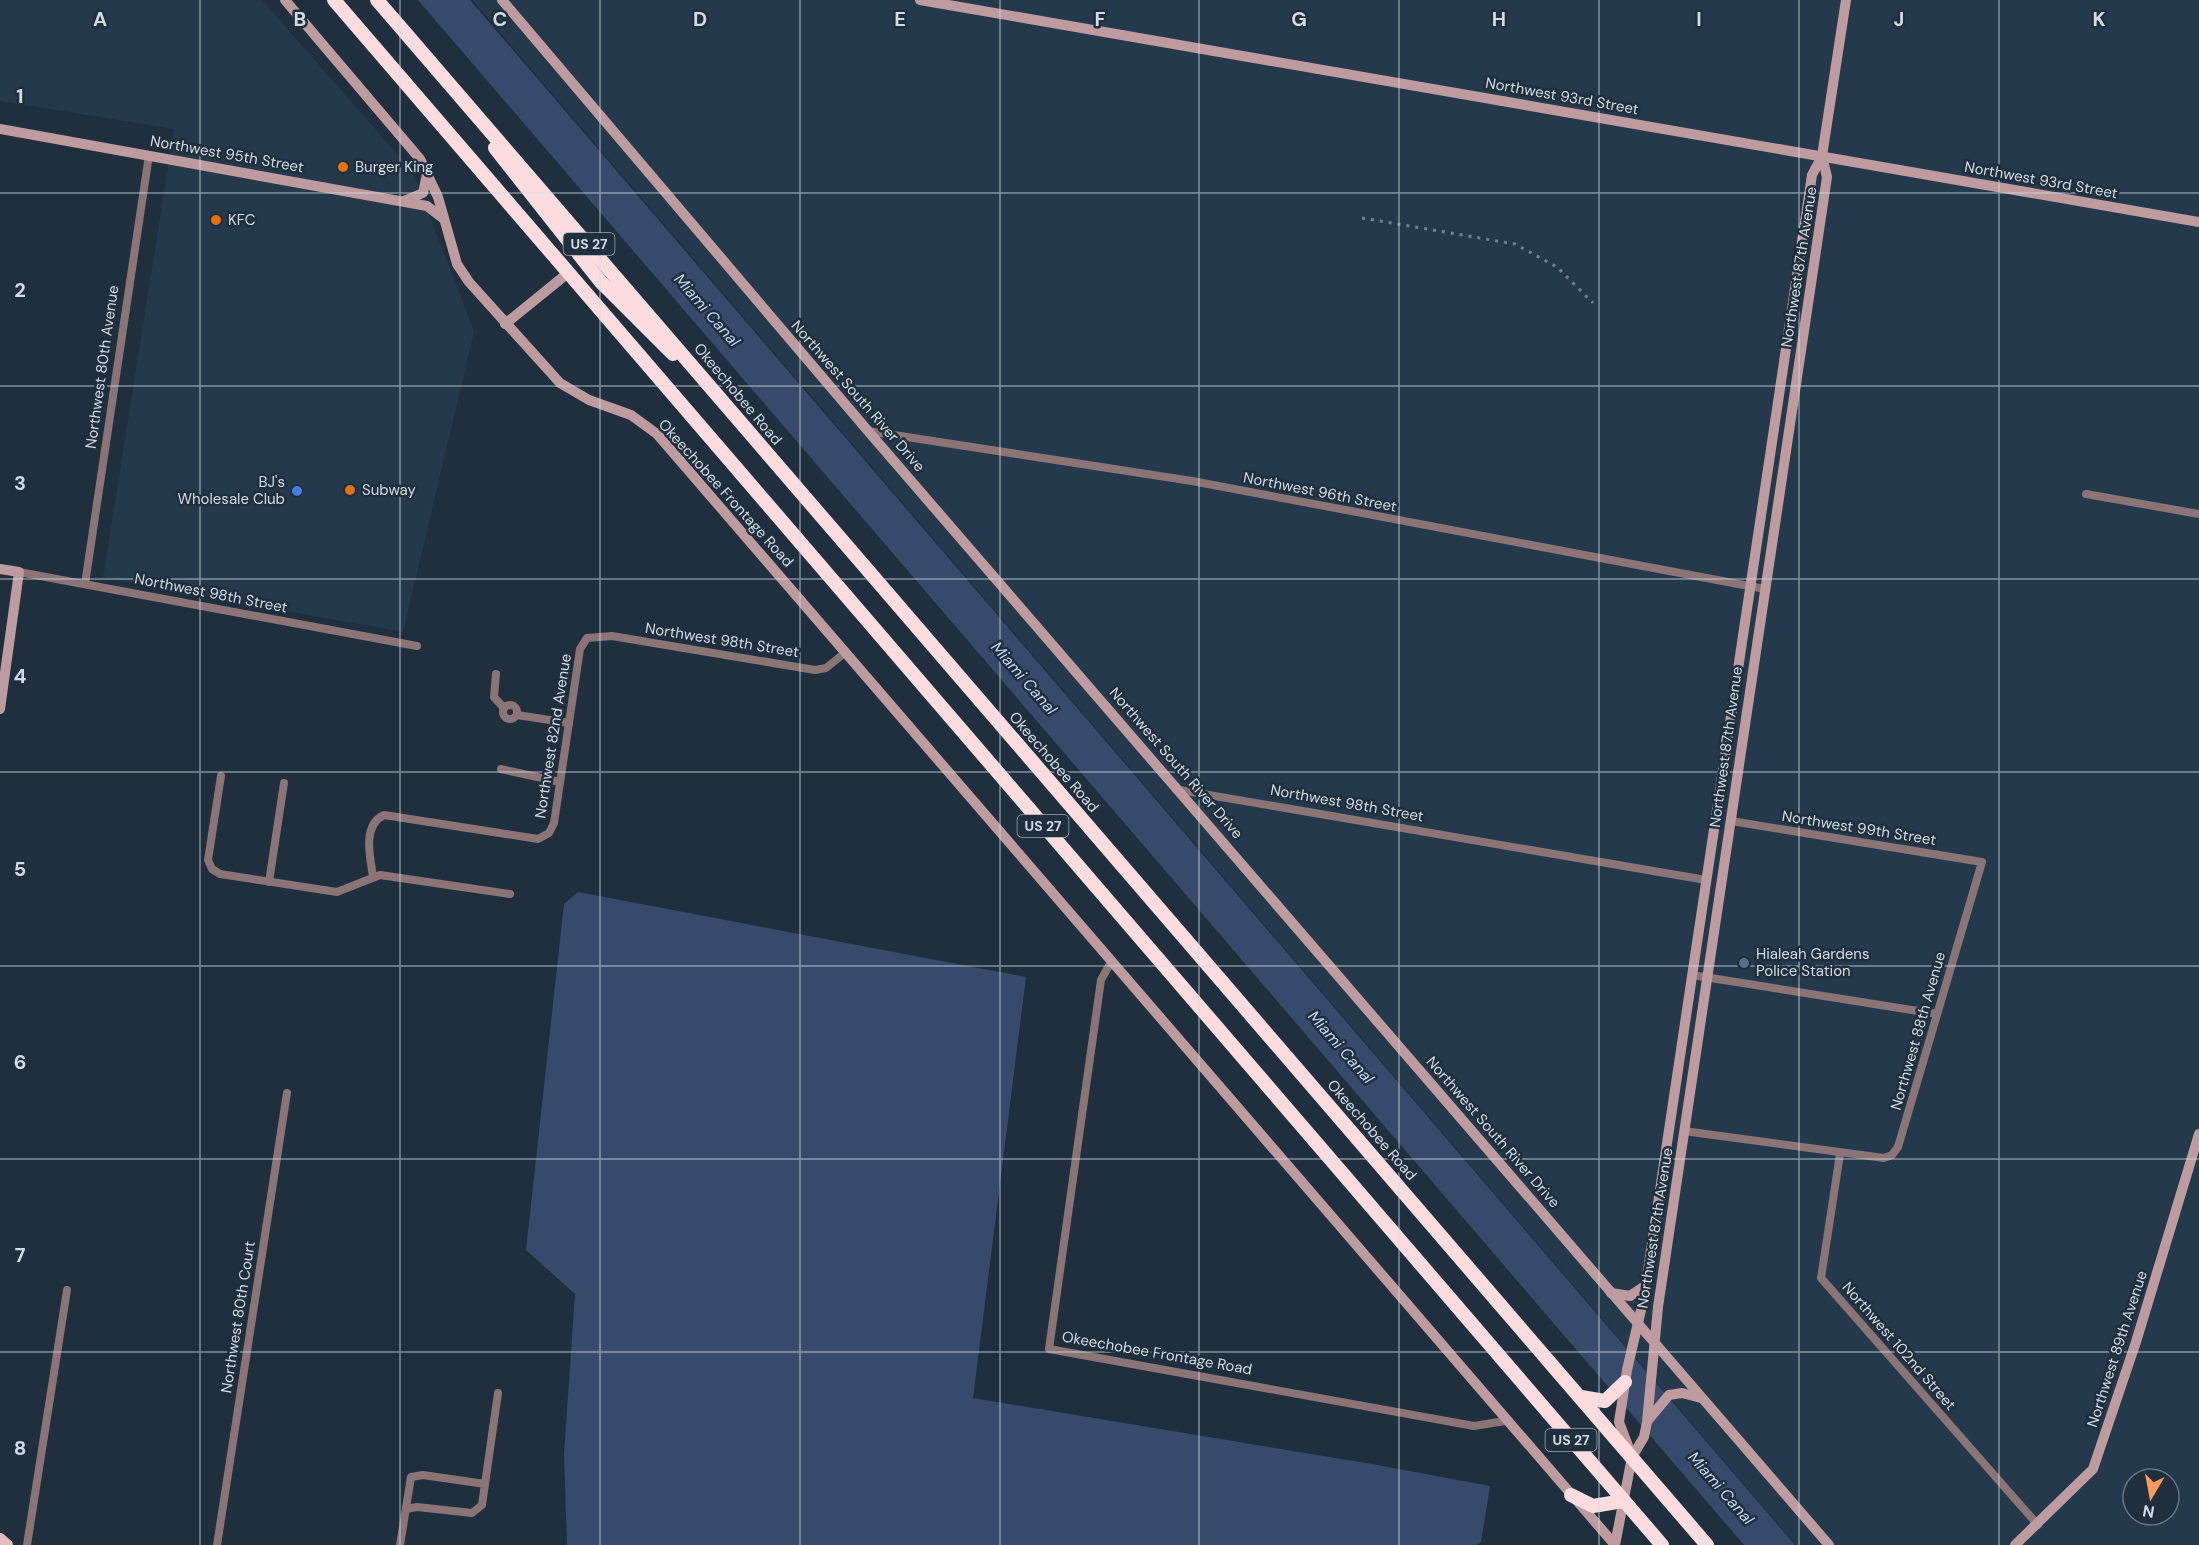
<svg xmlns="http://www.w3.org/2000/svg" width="2199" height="1545" font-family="'DM Sans',sans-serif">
<rect width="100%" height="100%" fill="#1f2f3d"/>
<g fill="#25394c" fill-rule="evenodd">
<polygon points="0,0 262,0 413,172 474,332 403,632 103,578 174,129 0,101"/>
<path d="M472 0H2199V1545H1796ZM2133 1479H2169V1515H2133Z"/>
</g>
<g fill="#384a6c">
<polygon points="418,0 470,0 1795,1545 1744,1545"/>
<polygon points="578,892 1026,977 973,1398 1372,1464 1490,1486 1481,1542 1477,1545 567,1545 564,1454 575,1294 526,1250 564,904"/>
</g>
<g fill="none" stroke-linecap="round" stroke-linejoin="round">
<g stroke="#8a7476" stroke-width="8">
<polyline points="868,431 1192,481 1765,589"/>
<polyline points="2086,494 2199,514"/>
<polyline points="19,572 417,646"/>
<polyline points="85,584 149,155"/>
<polyline points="496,674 494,697 504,708"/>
<circle cx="510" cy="712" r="7"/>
<polyline points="517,715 569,723"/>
<polyline points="501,769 560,782"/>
<polyline points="221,776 208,860 212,869 220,874 337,892 380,875 510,894"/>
<polyline points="1180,790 1706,880"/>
<path d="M373 876C370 857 362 825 384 815L538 839 549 833 554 823 580 649 587 638 612 636 815 670 826 668 846 652"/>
<polyline points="269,882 284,783"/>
<polyline points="1111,962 1101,980 1049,1349 1474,1426 1505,1421"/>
<polyline points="1692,975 1937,1014"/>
<polyline points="1684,1131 1884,1158 1892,1155 1898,1147 1982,862 1731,821"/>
<polyline points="1840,1154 1821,1278 2038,1525"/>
<polyline points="406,1509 417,1507 472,1513 482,1505 498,1393"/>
<polyline points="27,1545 67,1290"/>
<polyline points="217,1545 287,1093"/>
<polyline points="400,1545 411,1477 423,1475 485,1484"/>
</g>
<g stroke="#be9b9f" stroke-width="10">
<polyline points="285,0 420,159 438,197 457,264 469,282 560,383 589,400 631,415 657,434 1615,1545"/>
<polyline points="502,0 868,431 1829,1545"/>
<polyline points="920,0 2199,222"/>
<polyline points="0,129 427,206 444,219"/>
<polyline points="406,200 423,193 427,174"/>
<polyline points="505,324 568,273"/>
<polyline points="0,569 19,572 0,709"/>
<polyline points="1611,1293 1630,1296 1645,1286"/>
<polyline points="1649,1419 1669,1395 1682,1393 1701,1398"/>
<polyline points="1630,1451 1619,1422 1627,1370 1644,1297 1812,175 1822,156 1846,0"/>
<polyline points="1615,1545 1632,1457 1644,1437 1647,1422 1658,1307 1827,177 1822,156"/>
<polyline points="2015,1545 2093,1469 2136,1342 2199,1134"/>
</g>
<polyline stroke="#e7babe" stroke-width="12" points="0,1539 7,1545"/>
<g stroke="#fddcdf" stroke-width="14">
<polyline points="334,0 1662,1545"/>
<polyline points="377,0 1707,1545"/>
<polyline points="495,148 600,281 673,354"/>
<polyline points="1581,1397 1605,1401 1625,1382"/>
<polyline points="1571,1495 1593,1506 1623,1501"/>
</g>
<polyline stroke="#75828e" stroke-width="3" stroke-dasharray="3 6" stroke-linecap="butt" points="1362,218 1515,244 1557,267 1593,303"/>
</g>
<path fill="none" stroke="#d2dce6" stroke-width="1.5" stroke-opacity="0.55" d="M200 0V1545M400 0V1545M600 0V1545M800 0V1545M1000 0V1545M1199 0V1545M1399 0V1545M1599 0V1545M1799 0V1545M1999 0V1545M0 193H2199M0 386H2199M0 579H2199M0 772H2199M0 966H2199M0 1159H2199M0 1352H2199"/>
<g fill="#e8710a" stroke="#1f2f3d" stroke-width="2">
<circle cx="343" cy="167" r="6"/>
<circle cx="216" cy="220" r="6"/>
<circle cx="350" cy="490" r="6"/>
</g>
<circle fill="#3f7fe0" stroke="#1f2f3d" stroke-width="2" cx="297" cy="491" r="6"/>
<circle fill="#5c6f8a" stroke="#1f2f3d" stroke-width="2" cx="1744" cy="963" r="6"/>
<g text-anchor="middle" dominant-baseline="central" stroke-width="5" stroke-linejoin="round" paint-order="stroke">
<g fill="#1f2f3d" stroke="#9ca8b3" stroke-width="1.5">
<rect x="563.5" y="233" width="51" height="22" rx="4.5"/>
<rect x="1017.5" y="815" width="51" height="22" rx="4.5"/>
<rect x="1545.5" y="1429" width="51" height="22" rx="4.5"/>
</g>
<g font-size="14" font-weight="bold" fill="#d2dce6">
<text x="589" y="244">US 27</text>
<text x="1043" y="826">US 27</text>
<text x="1571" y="1440">US 27</text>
</g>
<g font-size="15" fill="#d2dce6" stroke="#1f2f3d">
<text transform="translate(1562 96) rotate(10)">Northwest 93rd Street</text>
<text transform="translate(227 154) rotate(10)">Northwest 95th Street</text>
<text transform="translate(2041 180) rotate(10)">Northwest 93rd Street</text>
<text transform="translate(1799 267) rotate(-81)">Northwest 87th Avenue</text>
<text transform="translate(102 367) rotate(-82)">Northwest 80th Avenue</text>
<text transform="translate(738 394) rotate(50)">Okeechobee Road</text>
<text transform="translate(858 396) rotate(49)">Northwest South River Drive</text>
<text transform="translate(1320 492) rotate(11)">Northwest 96th Street</text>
<text transform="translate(726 493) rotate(48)">Okeechobee Frontage Road</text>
<text transform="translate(211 593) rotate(11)">Northwest 98th Street</text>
<text transform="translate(722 640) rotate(9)">Northwest 98th Street</text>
<text transform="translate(553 736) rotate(-81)">Northwest 82nd Avenue</text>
<text transform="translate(1726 747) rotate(-82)">Northwest 87th Avenue</text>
<text transform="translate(1054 762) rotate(49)">Okeechobee Road</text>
<text transform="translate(1176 763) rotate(49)">Northwest South River Drive</text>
<text transform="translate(1347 803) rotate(10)">Northwest 98th Street</text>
<text transform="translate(1859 828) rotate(9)">Northwest 99th Street</text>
<text transform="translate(1918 1031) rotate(-74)">Northwest 88th Avenue</text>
<text transform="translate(1372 1130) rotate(49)">Okeechobee Road</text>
<text transform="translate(1493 1132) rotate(49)">Northwest South River Drive</text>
<text transform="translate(1655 1228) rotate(-81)">Northwest 87th Avenue</text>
<text transform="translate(238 1317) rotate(-81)">Northwest 80th Court</text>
<text transform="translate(1899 1346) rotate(49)">Northwest 102nd Street</text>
<text transform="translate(2117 1349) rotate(-72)">Northwest 89th Avenue</text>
<text transform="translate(1157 1353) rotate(10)">Okeechobee Frontage Road</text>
</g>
<g font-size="15" fill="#d2dce6" stroke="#1f2f3d" text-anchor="start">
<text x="355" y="167">Burger King</text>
<text x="228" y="220">KFC</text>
<text x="285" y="482" text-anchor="end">BJ's<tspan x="285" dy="17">Wholesale Club</tspan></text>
<text x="362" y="490">Subway</text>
<text x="1756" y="954">Hialeah Gardens<tspan x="1756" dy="17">Police Station</tspan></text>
</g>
<g font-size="16" font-style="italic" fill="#c0d5f9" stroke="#1f2f3d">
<text transform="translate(707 310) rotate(49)">Miami Canal</text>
<text transform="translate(1024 678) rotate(49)">Miami Canal</text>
<text transform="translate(1341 1047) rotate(49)">Miami Canal</text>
<text transform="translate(1721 1488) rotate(49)">Miami Canal</text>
</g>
</g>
<g font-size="20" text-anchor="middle" font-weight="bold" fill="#d2dce6" stroke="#1f2f3d" stroke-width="5" stroke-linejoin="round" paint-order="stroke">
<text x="100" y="26">A</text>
<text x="300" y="26">B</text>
<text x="500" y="26">C</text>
<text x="700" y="26">D</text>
<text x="900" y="26">E</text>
<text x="1100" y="26">F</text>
<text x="1299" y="26">G</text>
<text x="1499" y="26">H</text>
<text x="1699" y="26">I</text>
<text x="1899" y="26">J</text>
<text x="2099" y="26">K</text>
<text x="20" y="103">1</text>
<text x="20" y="297">2</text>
<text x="20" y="490">3</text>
<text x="20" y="683">4</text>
<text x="20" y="876">5</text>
<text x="20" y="1069">6</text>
<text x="20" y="1262">7</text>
<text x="20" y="1455">8</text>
</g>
<g transform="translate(2151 1497) rotate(190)"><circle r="28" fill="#1f2f3d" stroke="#677481" stroke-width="1.5"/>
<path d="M0-4.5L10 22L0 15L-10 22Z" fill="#fe9b59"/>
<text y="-9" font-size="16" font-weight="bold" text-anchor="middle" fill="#d2dce6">N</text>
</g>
</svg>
